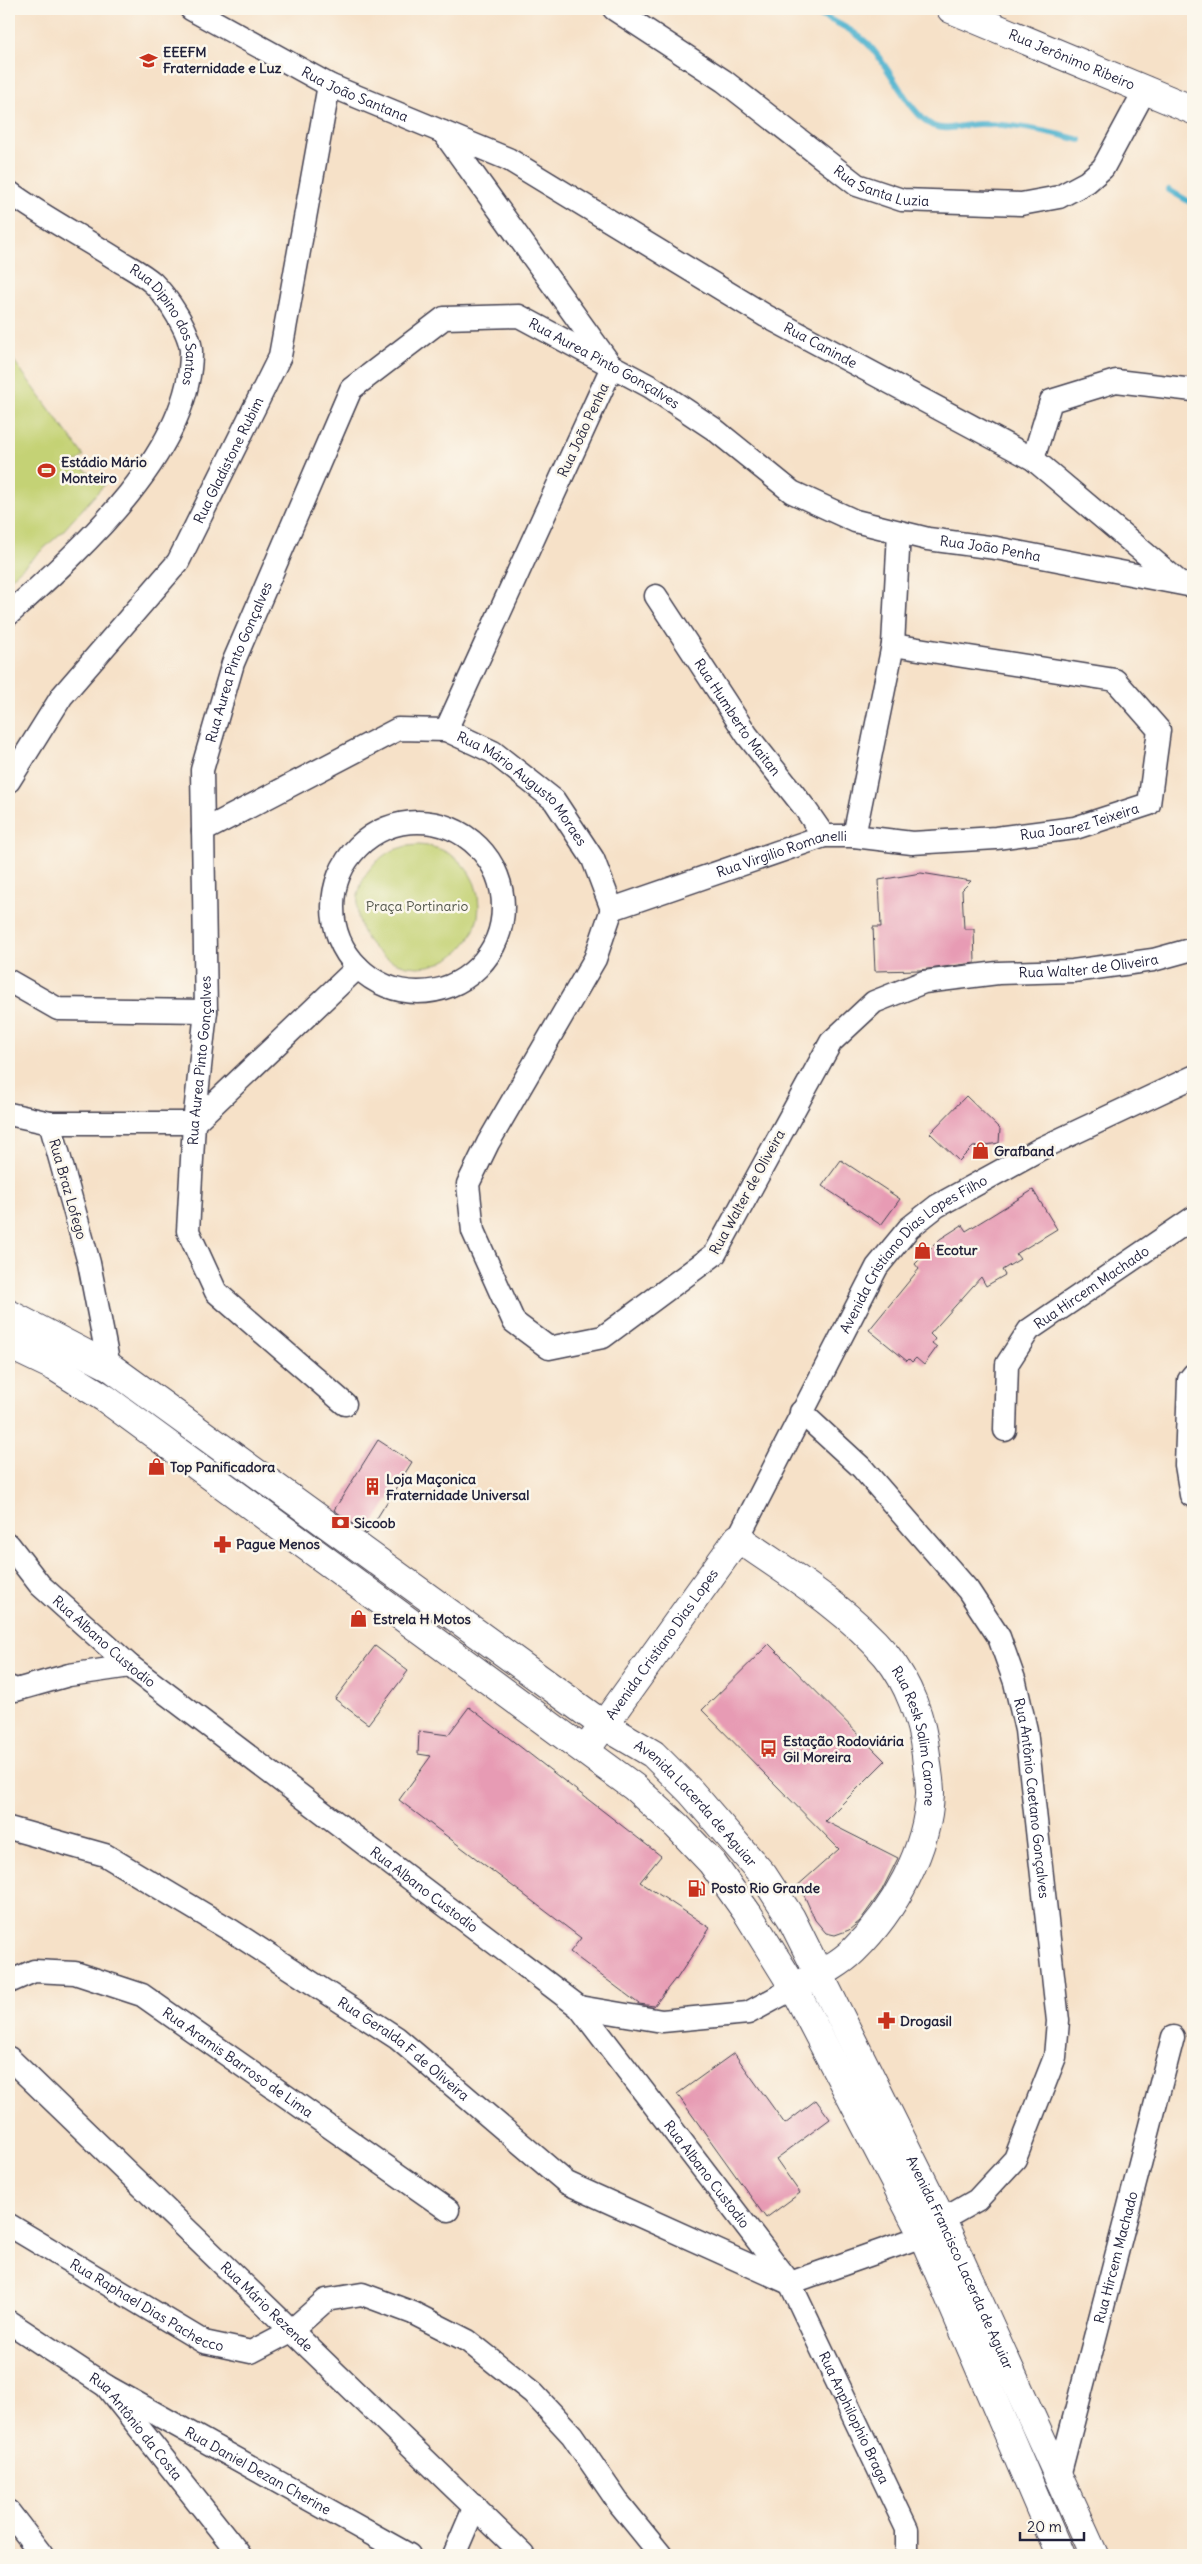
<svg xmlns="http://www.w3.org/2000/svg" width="1202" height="2564" font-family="Delius,sans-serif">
<rect width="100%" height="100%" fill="#fbf7ec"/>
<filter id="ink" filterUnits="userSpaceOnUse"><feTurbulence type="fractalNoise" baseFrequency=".02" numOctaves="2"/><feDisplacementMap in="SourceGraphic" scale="10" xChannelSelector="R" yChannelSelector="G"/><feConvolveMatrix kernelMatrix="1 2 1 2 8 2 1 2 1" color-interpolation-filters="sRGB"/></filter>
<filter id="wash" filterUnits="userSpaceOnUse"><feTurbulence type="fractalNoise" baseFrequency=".0096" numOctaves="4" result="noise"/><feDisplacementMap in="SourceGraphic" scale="20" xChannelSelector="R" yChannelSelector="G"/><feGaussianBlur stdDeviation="1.12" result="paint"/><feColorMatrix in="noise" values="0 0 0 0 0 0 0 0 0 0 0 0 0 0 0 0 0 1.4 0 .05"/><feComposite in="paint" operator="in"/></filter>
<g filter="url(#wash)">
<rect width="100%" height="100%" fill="#f6e1c8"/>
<g fill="#c4d274" stroke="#737a58">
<polygon points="9,354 84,456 75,463 105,484 62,532 9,580"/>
<circle cx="418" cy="906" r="61"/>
</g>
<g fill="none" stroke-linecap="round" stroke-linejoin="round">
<g stroke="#50b3cf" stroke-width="6">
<path d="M804 9C826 18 849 26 867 43 888 63 909 114 933 126 947 132 965 124 979 124 1013 124 1047 131 1080 140"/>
<polyline points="1169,190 1193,204"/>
</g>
</g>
<g id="blocks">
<g fill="#e79bb4">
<polygon points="921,873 971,881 962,890 964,929 974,929 975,963 920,970 875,971 873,927 881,927 879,880"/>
<polygon points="966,1096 1000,1129 999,1143 973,1147 959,1161 930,1133"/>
<polygon points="841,1160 900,1199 881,1225 822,1186"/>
<polygon points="1033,1190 1057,1229 1016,1254 1020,1259 1002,1270 1005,1275 986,1286 981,1277 930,1334 935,1339 932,1343 937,1347 924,1365 916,1358 912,1362 909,1359 907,1361 869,1330 919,1269 915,1264 940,1239 962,1225 966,1231"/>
<polygon points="378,1440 412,1462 367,1534 334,1510"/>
<polygon points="769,1644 885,1761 825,1821 898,1858 882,1890 860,1921 849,1930 835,1935 826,1933 815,1920 804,1895 796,1887 839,1849 702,1710"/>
<polygon points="375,1646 408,1671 368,1724 335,1699"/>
<polygon points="469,1707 661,1856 640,1882 710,1928 676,1980 675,1979 654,2006 639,2004 570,1952 581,1938 399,1800 431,1756 418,1754 419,1731 448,1735"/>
<polygon points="734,2053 785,2124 816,2100 830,2119 776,2159 800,2193 766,2218 677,2094"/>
</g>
</g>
</g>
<g filter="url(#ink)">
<use href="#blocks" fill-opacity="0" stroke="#423f50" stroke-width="1"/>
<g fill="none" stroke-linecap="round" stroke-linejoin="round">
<defs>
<g id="street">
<path id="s1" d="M191 9 329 85 508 159 766 316 1033 459 1179 582"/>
<path id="s2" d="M614 9 724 81 857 185 902 200 1021 204 1059 197 1087 182 1103 168 1146 88"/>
<polyline points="443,132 612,367 446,730"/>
<path id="s3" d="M9 192C43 217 82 237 118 260 129 267 143 274 153 283 167 297 190 331 191 351 192 452 78 552 9 614"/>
<polyline points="1033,459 1051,401 1116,381 1193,390"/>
<path id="s4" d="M656 596 747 735 804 807 824 836"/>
<path id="s5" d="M9 781 62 696 178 562 280 356 329 85"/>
<circle cx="418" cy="907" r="85"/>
<path id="s6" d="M203 831 398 729 446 730 493 752 554 800 593 859 612 909"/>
<polyline points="854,836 893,645 899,532"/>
<path id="s7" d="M612 909 595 959 488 1143 468 1184 473 1231 514 1322 549 1348 603 1337 715 1254 831 1042 874 1002 924 982 998 973 1073 971 1153 960 1193 949"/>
<path id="s8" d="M612 909 824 836H854L912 843 996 838 1075 828 1149 804 1159 730 1115 680 893 645"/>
<polyline points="9,981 58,1009 206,1011"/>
<polyline points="9,1114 50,1123"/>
<polyline points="109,1366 89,1263 50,1123 194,1123 358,967"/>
<path id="s9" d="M345 1404 216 1292 188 1231 194 1123 206 1011 202 770 233 663 351 389 444 318 519 316 651 387 714 429 792 492 855 521 928 539 996 548 1193 586"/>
<path id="s10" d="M801 1412 862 1468 968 1590 999 1637 1015 1682 1026 1730 1058 2021 1055 2057 1015 2159 977 2200 942 2220"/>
<path id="s11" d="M1005 1430 1007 1364 1029 1330 1193 1218"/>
<polyline points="1191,1495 1186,1465 1189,1380 1193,1375"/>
<path id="s12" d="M738 1538 877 1267 909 1228 937 1206 1042 1148 1193 1077"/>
<path id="s13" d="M9 1545 40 1585 130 1666 579 2007 790 2283 907 2529V2555"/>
<polyline points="9,1687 16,1690 69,1675 130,1666"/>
<path id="s14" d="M9 1828 105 1855 232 1931 397 2038 567 2183 787 2282"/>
<path id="s15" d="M9 1982 34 1971 75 1973 142 1995 448 2210"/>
<polyline points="579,2007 662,2021 748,2013 794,1988"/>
<path id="s16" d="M9 2058 524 2555"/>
<path id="s17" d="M9 2225 204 2342 251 2352 291 2331 326 2300 362 2294 413 2313 468 2341 533 2393 572 2435 618 2502 661 2555"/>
<polyline points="790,2283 923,2236"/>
<path id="s18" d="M9 2322 106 2386 240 2555"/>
<path id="s19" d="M106 2386 409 2555"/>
<path id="s20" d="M1059 2476 1173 2037"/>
<polyline points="9,2512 42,2555"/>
<polyline points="454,2555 475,2506"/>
</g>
<g id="secondary">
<path id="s21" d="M951 9 1193 110"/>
<path id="s22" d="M9 1314 109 1366 602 1724 653 1754 691 1792 763 1875 791 1918 942 2220 1094 2555"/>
<polyline points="9,1345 55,1367 106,1399 634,1787 677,1826 712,1863 748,1914 794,1988 923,2236 1060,2555"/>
<path id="s23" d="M593 1740 738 1538C789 1574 845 1607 886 1655 909 1683 922 1720 926 1755 927 1768 930 1781 930 1793 928 1850 894 1911 854 1950 840 1964 820 1974 803 1983"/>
</g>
</defs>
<use href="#street" stroke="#423f50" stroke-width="25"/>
<use href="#secondary" stroke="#423f50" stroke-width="30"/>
<use href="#street" stroke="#fff" stroke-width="22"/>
<use href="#secondary" stroke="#fff" stroke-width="28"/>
</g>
</g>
<defs>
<symbol id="school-bare" viewBox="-9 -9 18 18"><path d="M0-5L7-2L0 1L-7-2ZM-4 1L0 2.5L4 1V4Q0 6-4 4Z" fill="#c8321e" stroke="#fbf7ec" stroke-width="2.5" paint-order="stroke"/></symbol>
<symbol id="stadium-bare" viewBox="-9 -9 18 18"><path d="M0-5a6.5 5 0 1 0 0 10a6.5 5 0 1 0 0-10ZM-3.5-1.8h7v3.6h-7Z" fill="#c8321e" stroke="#fbf7ec" stroke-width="2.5" paint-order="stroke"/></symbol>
<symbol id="shop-bare" viewBox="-9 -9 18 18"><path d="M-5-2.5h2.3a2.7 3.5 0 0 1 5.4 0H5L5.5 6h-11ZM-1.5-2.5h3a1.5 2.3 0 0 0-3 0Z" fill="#c8321e" stroke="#fbf7ec" stroke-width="2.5" paint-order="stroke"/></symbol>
<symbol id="building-bare" viewBox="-9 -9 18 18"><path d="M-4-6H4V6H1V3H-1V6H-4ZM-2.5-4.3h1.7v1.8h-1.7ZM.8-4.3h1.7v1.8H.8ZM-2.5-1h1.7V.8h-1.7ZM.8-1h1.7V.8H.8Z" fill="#c8321e" stroke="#fbf7ec" stroke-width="2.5" paint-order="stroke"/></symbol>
<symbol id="bank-bare" viewBox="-9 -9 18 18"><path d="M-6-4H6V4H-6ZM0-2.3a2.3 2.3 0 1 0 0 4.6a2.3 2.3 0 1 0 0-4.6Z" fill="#c8321e" stroke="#fbf7ec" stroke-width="2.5" paint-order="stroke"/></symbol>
<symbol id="pharmacy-bare" viewBox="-9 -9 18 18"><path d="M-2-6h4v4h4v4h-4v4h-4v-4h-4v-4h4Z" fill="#c8321e" stroke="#fbf7ec" stroke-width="2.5" paint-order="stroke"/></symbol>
<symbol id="bus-bare" viewBox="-9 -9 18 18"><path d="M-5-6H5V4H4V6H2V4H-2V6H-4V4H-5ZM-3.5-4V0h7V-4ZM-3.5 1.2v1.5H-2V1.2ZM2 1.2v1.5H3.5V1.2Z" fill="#c8321e" stroke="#fbf7ec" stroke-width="2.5" paint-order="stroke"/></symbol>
<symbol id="fuel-bare" viewBox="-9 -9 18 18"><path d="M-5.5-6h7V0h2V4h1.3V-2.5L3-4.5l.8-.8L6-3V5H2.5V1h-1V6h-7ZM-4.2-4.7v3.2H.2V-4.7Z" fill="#c8321e" stroke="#fbf7ec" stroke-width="2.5" paint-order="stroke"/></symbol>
</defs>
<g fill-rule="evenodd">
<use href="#school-bare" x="136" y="48" width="25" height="25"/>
<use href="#stadium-bare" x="34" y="458" width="25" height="25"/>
<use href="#shop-bare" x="968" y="1138" width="25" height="25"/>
<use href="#shop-bare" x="910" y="1238" width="25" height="25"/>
<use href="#shop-bare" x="144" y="1454" width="25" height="25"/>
<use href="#building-bare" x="360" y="1474" width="25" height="25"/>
<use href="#bank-bare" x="328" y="1510" width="25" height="25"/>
<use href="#pharmacy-bare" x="210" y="1532" width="25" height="25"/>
<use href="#shop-bare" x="346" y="1606" width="25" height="25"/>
<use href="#bus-bare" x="756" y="1736" width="25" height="25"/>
<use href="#fuel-bare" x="684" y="1876" width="25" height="25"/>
<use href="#pharmacy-bare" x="874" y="2008" width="25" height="25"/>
</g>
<g text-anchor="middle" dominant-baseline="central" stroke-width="5" stroke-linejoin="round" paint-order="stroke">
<g font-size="14" font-weight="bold" fill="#22223b" stroke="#fbf7ec" text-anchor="start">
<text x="163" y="52">EEEFM<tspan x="163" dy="16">Fraternidade e Luz</tspan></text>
<text x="61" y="462">Estádio Mário<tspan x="61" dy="16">Monteiro</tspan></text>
<text x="994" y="1151">Grafband</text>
<text x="936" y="1250">Ecotur</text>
<text x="170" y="1467">Top Panificadora</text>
<text x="386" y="1479">Loja Maçonica<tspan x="386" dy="16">Fraternidade Universal</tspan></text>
<text x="354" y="1523">Sicoob</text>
<text x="236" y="1544">Pague Menos</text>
<text x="373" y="1619">Estrela H Motos</text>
<text x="783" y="1741">Estação Rodoviária<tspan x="783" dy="16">Gil Moreira</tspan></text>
<text x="711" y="1888">Posto Rio Grande</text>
<text x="900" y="2021">Drogasil</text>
</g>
<g font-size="14" fill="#22223b" stroke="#fbf7ec">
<text stroke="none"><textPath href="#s21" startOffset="131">Rua Jerônimo Ribeiro</textPath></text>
<text stroke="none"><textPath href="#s1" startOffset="185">Rua João Santana</textPath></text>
<text stroke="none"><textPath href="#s2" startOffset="324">Rua Santa Luzia</textPath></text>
<text stroke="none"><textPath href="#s3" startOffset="214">Rua Dipino dos Santos</textPath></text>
<text stroke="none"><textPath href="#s1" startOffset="715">Rua Caninde</textPath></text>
<text stroke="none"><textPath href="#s9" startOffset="1399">Rua Aurea Pinto Gonçalves</textPath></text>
<text transform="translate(583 430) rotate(-65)">Rua João Penha</text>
<text stroke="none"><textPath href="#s5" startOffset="391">Rua Gladistone Rubim</textPath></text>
<text stroke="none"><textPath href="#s9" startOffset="1835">Rua João Penha</textPath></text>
<text stroke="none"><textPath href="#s9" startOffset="814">Rua Aurea Pinto Gonçalves</textPath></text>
<text stroke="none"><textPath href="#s4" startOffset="146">Rua Humberto Maitan</textPath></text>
<text stroke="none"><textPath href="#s6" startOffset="366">Rua Mário Augusto Moraes</textPath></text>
<text stroke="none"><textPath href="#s8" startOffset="482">Rua Joarez Teixeira</textPath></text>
<text stroke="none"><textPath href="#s8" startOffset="179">Rua Virgilio Romanelli</textPath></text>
<text stroke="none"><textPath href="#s7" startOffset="1216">Rua Walter de Oliveira</textPath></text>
<text stroke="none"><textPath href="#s9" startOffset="409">Rua Aurea Pinto Gonçalves</textPath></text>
<text transform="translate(68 1189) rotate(74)">Rua Braz Lofego</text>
<text transform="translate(747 1192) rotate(-61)">Rua Walter de Oliveira</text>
<text stroke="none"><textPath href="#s12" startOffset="339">Avenida Cristiano Dias Lopes Filho</textPath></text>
<text stroke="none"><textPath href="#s11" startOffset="182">Rua Hircem Machado</textPath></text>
<text stroke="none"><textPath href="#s13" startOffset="136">Rua Albano Custodio</textPath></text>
<text stroke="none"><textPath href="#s23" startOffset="118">Avenida Cristiano Dias Lopes</textPath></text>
<text stroke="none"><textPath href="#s23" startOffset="526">Rua Resk Salim Carone</textPath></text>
<text stroke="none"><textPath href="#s10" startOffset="466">Rua Antônio Caetano Gonçalves</textPath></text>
<text stroke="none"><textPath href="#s22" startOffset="846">Avenida Lacerda de Aguiar</textPath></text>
<text stroke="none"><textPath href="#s13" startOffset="541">Rua Albano Custodio</textPath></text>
<text stroke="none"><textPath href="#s14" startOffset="456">Rua Geralda F de Oliveira</textPath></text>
<text stroke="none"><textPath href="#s15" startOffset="256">Rua Aramis Barroso de Lima</textPath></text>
<text stroke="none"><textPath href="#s13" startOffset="946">Rua Albano Custodio</textPath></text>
<text stroke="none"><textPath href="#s20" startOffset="226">Rua Hircem Machado</textPath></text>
<text stroke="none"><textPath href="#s22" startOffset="1380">Avenida Francisco Lacerda de Aguiar</textPath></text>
<text stroke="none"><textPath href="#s17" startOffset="160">Rua Raphael Dias Pachecco</textPath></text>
<text stroke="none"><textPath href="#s16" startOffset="358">Rua Mário Rezende</textPath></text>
<text stroke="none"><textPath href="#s13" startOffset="1232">Rua Anphilophio Braga</textPath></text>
<text stroke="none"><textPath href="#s18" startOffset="166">Rua Antônio da Costa</textPath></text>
<text stroke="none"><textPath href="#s19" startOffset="174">Rua Daniel Dezan Cherine</textPath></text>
</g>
<g font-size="14" fill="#53574c" stroke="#fbf7ec">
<text x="417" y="906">Praça Portinario</text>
</g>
</g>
<rect width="1202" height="2564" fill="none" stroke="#fbf7ec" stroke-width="30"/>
<path d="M1020 2532v8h64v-8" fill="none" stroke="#22223b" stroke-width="2.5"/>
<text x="1027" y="2532" font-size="15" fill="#22223b" stroke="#fbf7ec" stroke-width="4" paint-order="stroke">20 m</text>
</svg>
